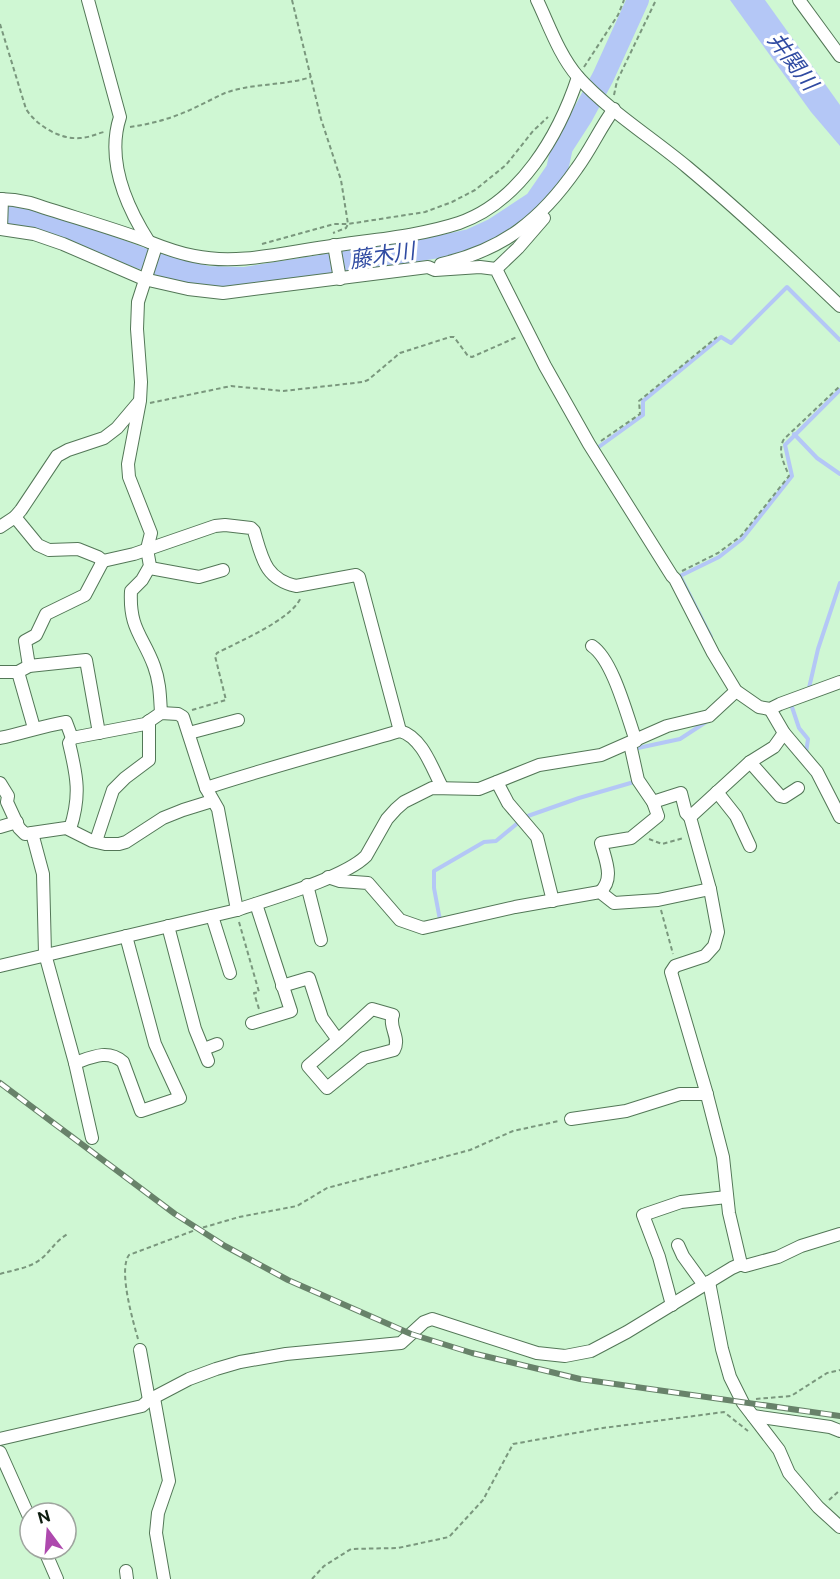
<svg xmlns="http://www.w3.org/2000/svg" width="840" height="1579" font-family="'Public Sans','Noto Sans JP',sans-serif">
<rect width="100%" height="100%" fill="#cff7d3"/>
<polygon fill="#b4c7f6" points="730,0 765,0 840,105 840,146 811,112"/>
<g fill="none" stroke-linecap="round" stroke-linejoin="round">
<g stroke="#b4c7f6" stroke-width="4">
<polyline points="794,434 817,458 840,474"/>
<polyline points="595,447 596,449 643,415 643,401 721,337 731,343 787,287 840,340"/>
<polyline points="711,637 680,576 719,557 742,539 792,476 785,445 840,390"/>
<polyline points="809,688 818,649 840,583"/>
<polyline points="793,703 791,704 799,728 808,739 806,753"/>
<polyline points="638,748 680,739 706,722"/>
<polyline points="440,920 434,888 434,871 484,842 496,841 525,817 579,798 634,782"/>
</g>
<polyline stroke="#b4c7f6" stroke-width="22" points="0,215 12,214 43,222 160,265 207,277 244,278 433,248 470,240 494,229 535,202 557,170 562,147 582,116 603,77 638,0"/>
<defs>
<g id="minor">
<path d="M88 0 120 117C106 160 126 206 149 242"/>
<path d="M537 0C549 25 559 55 578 77 609 111 651 137 687 167 740 211 790 258 840 306"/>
<polyline points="799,0 840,56"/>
<path d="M0 199 14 200 30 203C69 216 109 227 147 241 162 247 178 253 194 256 237 265 282 253 325 247 369 240 416 237 459 223 520 202 559 135 578 77"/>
<polyline points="0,229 34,234 63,244 144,279 188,289 223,293 428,267 435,270 480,267 496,269 545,366 589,444 672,576 675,579 713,653 736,691 759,707 770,709 780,704 840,682"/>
<polyline points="1,229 2,199"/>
<polyline points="334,245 340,279"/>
<path d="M156 246 138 302 137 329 141 382 140 401 128 464 129 477 151 533 147 549 150 566 142 580 131 591C129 629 143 636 154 666 160 682 160 697 161 713"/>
<path d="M441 264C503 250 541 220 577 168 591 149 600 128 614 109"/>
<polyline points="496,269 518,248 544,218"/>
<path d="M15 517 38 545 49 550 78 549 98 557 103 561 134 554 215 526 225 525 251 528 254 531C262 558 265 579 296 586L356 575 359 577 400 731"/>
<polyline points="0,527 15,517 21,510 57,456 68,450 104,438 117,428 139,402"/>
<polyline points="150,568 199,577 223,570"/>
<path d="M592 646C613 660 627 716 636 741"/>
<polyline points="29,666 25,641 36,635 46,614 85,595 103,561"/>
<polyline points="0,672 18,672"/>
<polyline points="770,709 784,733 817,772 840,817"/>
<polyline points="34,728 18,672 29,666 86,660 99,733"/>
<polyline points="189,733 238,720"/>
<path d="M0 738C23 733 43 726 66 722L72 738 145 724 161 713 178 714 183 717 206 788 218 809 237 910"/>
<polyline points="750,762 780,796 784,797 798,788"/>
<polyline points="497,782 508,803 537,837 553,901"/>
<polyline points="0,783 8,796 7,802 19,828 25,834 66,828 92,841 105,844 119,844 126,842 163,818 183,810 212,801"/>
<path d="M206 788C270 767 335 750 400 731 422 737 432 768 442 787"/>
<polyline points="717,792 736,816 750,846"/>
<polyline points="653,802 681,793 686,813 690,817"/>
<polyline points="0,827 17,822"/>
<path d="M70 829C81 796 77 776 69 743L72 738"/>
<polyline points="32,833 43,874 45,954 75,1063 92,1138"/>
<polyline points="96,841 113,790 125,778 149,760 149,721"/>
<polyline points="328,877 340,881 368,883 400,920 423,928 515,907 600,892 614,903 658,900 710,889"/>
<polyline points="307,885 321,940"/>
<path d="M600 892C615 879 605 859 601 843L631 838 658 816 653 802 638 780 630 744"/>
<polyline points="212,916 230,973"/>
<polyline points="168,926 195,1029 208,1061"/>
<path d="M0 966 237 910C269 899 344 878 366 856L387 819 396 809 404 802 432 788 479 789 539 765 601 755 667 726 709 716 736 691"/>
<path d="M282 986 309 978 322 1018 338 1040 372 1009 393 1015C388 1027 401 1038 394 1050L364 1058 327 1088 308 1066 338 1040"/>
<polyline points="252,1023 291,1011 256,904"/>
<polyline points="204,1049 217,1044"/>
<path d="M75 1063C92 1057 108 1049 123 1062L141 1111 180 1098 155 1044 126 936"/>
<polyline points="571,1119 626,1111 680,1094 707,1094"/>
<polyline points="678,1245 683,1256 704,1285"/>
<polyline points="741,1264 729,1213 723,1157 706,1091 671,972 675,966 705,956 714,946 718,932 710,889 690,817 750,762 774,747 784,733"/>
<polyline points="709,1282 722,1349 730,1377 743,1403 779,1450 789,1473 818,1507 840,1527"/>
<polyline points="672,1305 659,1257 643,1215 681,1202 727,1197"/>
<polyline points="140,1350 149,1400"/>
<polyline points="154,1398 169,1481 158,1513 156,1533 164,1579"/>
<polyline points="753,1416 830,1427 840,1431"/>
<polyline points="0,1439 142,1406 149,1400 189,1379 216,1369 240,1362 286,1354 401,1343 424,1322 432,1319 537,1353 565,1356 591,1351 627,1332 732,1268 741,1264 745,1266 778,1257 801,1246 840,1234"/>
<polyline points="0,1452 30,1519"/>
<polyline points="44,1549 57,1579"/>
<polyline points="126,1571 127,1579"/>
</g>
</defs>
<use href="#minor" stroke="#537757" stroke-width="14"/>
<g stroke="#7a977d" stroke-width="2" stroke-dasharray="4.5 3" stroke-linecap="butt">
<polyline points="292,0 321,119 341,180 348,224 346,228 333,233"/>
<path d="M0 24 26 109C36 125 60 140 80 138 88 138 96 134 104 132"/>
<polyline points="584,67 618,15 624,0"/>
<polyline points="614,95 617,81 656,0"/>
<path d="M130 127C151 124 173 118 192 109 203 104 214 98 225 93 252 83 284 86 311 77"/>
<polyline points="262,244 334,224 348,224 425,212 452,202 475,190 506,165 533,131 548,117"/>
<polyline points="150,403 231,386 283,391 363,382 368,380 400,353 450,337 454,337 468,356 472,357 517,337"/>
<polyline points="601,441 640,414 639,401 717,337"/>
<path d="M682 571 718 553 741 536 789 476C784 463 777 451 784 439L840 386"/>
<path d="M192 710 226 700 215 656 217 653C238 642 293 619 301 597"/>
<polyline points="649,839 662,844 684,838"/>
<polyline points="661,910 673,954"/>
<polyline points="239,922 259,992 254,993 259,1009"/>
<path d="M0 1274C13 1270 30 1268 41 1259 52 1250 54 1242 69 1233"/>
<path d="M138 1339C133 1321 118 1270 129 1255L198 1229 239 1217 297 1206 327 1188 470 1150 513 1131 559 1121"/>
<polyline points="756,1399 791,1396 827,1373 840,1370"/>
<polyline points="829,1500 840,1490"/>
<polyline points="312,1579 324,1566 351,1549 398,1548 449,1537 483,1500 513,1444 603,1428 724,1412 748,1431"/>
</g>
<use href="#minor" stroke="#fff" stroke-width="12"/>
<defs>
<polyline id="rail" points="0,1083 175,1214 225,1246 288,1280 411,1334 472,1353 580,1379 840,1416"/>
</defs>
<use href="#rail" stroke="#68826a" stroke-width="6"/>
<use href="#rail" stroke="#fff" stroke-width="4" stroke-dasharray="11" stroke-linecap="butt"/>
</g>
<g text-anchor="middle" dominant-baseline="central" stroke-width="6" stroke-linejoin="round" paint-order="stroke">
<g font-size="22" font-style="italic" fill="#304ba2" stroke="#fff">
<text transform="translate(793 61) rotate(53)">井関川</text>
<text transform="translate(382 255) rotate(-9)">藤木川</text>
</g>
</g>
<g transform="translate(48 1531) rotate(344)"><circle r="28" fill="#ffffff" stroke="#9fa59f" stroke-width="1.5"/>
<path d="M0-4.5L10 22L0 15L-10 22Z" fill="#ae49ae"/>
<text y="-9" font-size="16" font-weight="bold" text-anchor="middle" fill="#0e1d10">N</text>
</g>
</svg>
